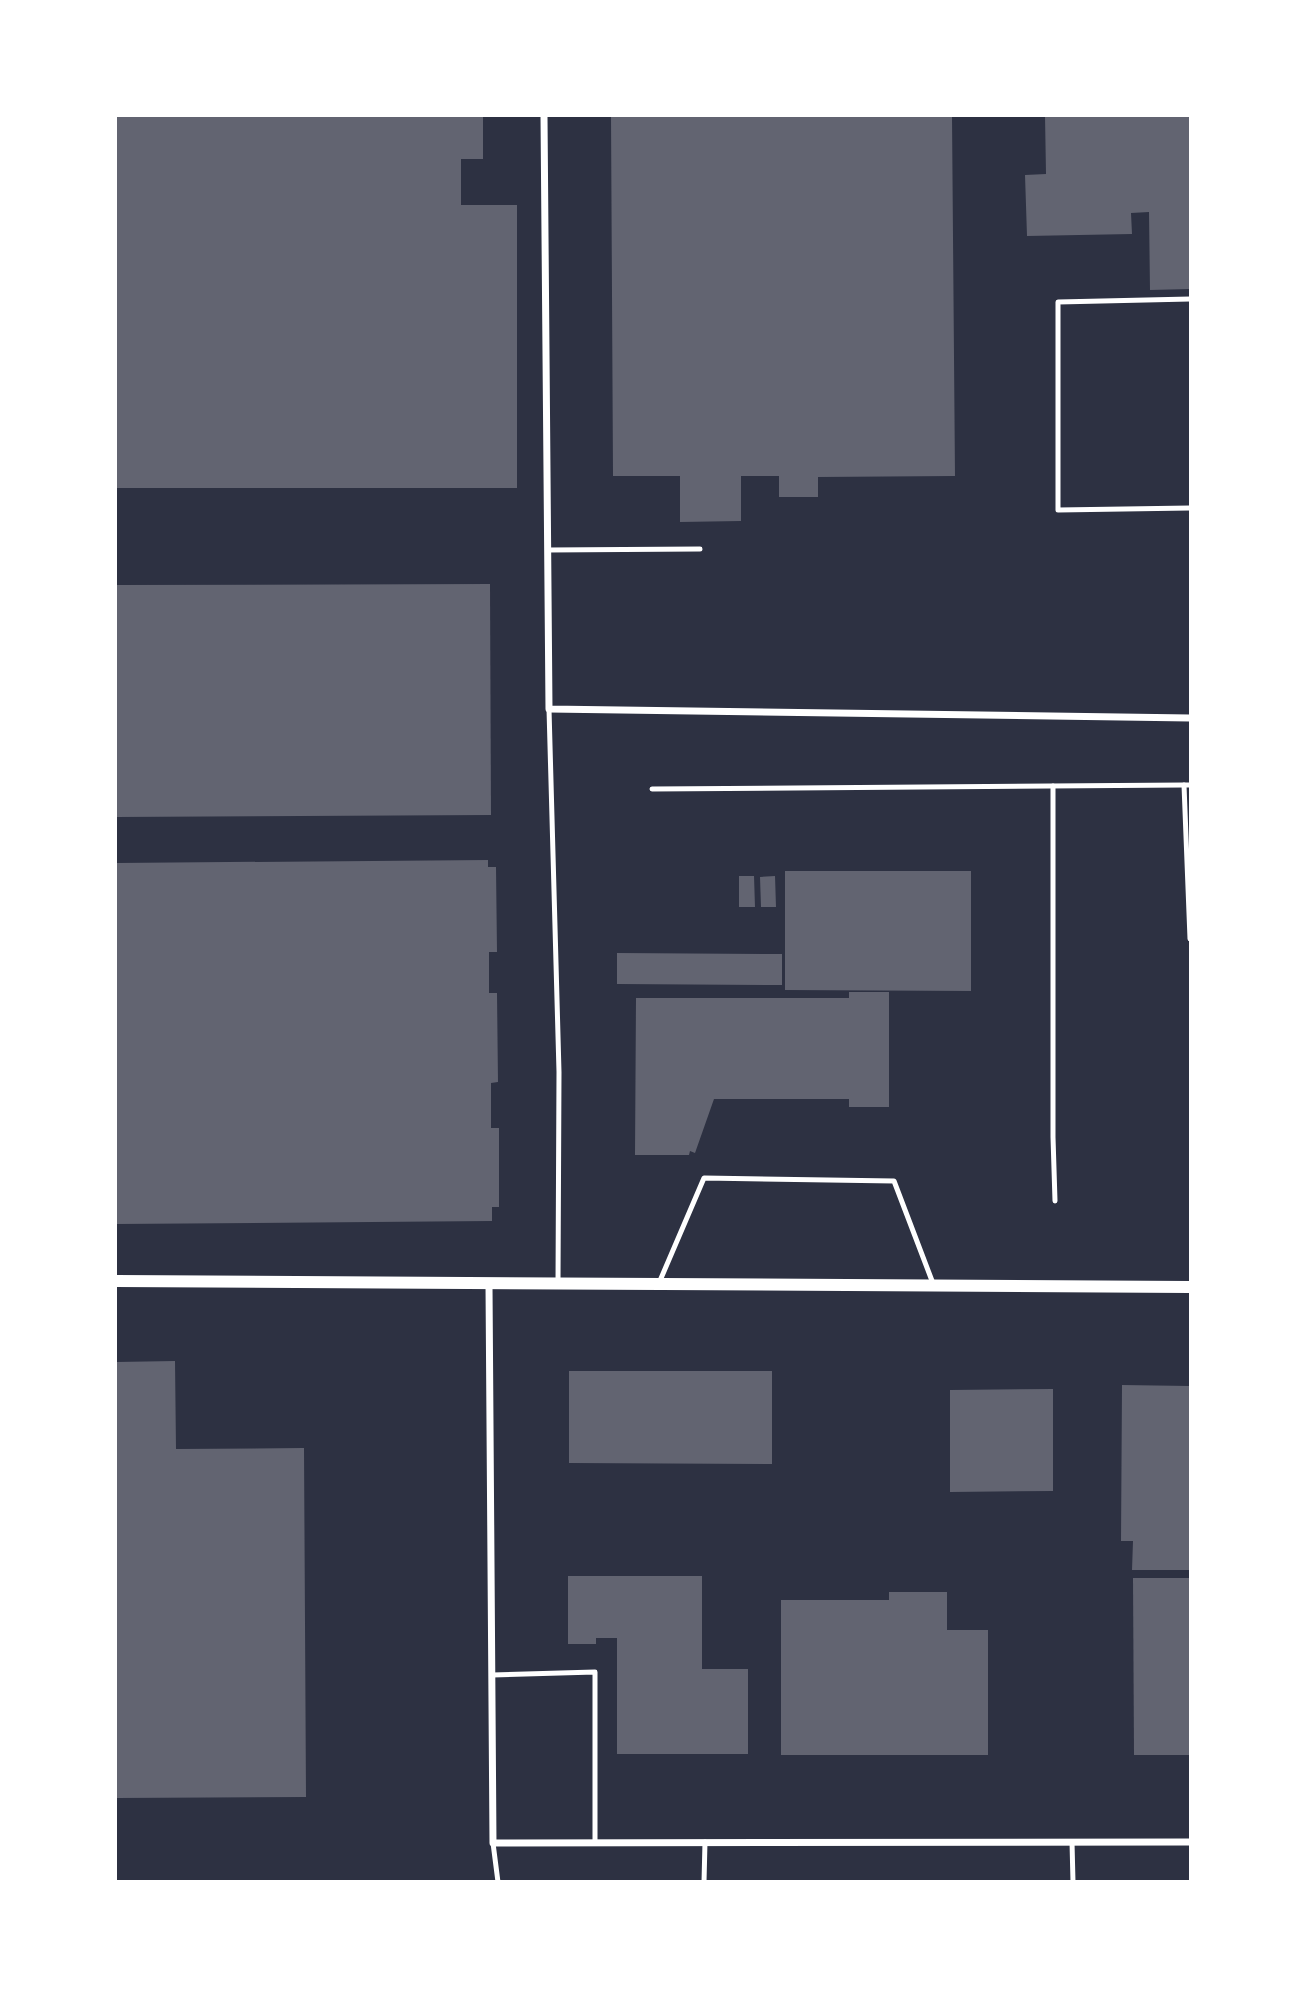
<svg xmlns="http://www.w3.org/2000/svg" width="1306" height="1997" font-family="Jost,sans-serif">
<rect width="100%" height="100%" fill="#2d3142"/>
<g fill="#626471">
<polygon points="116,116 483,116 483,159 461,159 461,205 517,205 517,488 116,488"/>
<polygon points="611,116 952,116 955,476 818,477 818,497 779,497 779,476 741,476 741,521 680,522 680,476 613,476"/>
<polygon points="1045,116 1190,116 1190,289 1150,290 1149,212 1131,213 1132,234 1027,236 1025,175 1046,174"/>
<polygon points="490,584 491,815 116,817 116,585"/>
<polygon points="488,860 488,867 496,867 497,952 489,952 489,993 497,993 498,1082 491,1083 491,1128 499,1128 499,1207 492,1207 492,1221 116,1224 116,863"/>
<polygon points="785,871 971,871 971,991 785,990"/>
<polygon points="739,876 754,876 755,907 739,907"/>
<polygon points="775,876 776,907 761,907 760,877"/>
<polygon points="617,953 782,954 782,985 617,984"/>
<polygon points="849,992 889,992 889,1107 849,1107 849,1099 714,1099 695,1153 690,1151 689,1155 635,1155 636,998 849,998"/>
<polygon points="175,1361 176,1449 304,1448 306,1797 116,1798 116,1362"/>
<polygon points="569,1371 772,1371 772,1464 569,1463"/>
<polygon points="1122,1385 1190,1386 1190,1570 1132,1570 1133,1541 1121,1541"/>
<polygon points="1053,1389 1053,1491 950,1492 950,1390"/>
<polygon points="568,1576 702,1576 702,1669 748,1669 748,1754 617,1754 617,1638 596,1638 596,1644 568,1644"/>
<polygon points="1133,1578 1190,1578 1190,1755 1134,1755"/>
<polygon points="889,1592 947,1592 947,1630 988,1630 988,1755 781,1755 781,1600 889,1600"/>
</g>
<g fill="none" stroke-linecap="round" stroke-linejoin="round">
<g stroke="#fff" stroke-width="5">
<polyline points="1190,299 1058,302 1058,510 1190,508"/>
<polyline points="548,550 700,549"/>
<polyline points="549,709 559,1072 558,1284"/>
<polyline points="1190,785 1184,785 1190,939"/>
<polyline points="1053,786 1053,1137 1055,1201"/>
<polyline points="652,789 1184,785"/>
<polyline points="659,1283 704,1178 894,1181 934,1286"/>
<polyline points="492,1675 595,1672 595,1843"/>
<polyline points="1072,1842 1073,1882"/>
<polyline points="493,1843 498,1882"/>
<polyline points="704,1882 705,1842"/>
</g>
<g stroke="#fff" stroke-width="7">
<polyline points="544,116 549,709 1190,718"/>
<polyline points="489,1285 493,1843 1190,1842"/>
</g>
<polyline stroke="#fff" stroke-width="12" points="116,1281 1190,1287"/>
</g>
<rect width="1306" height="1997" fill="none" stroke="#ffffff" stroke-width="234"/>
</svg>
